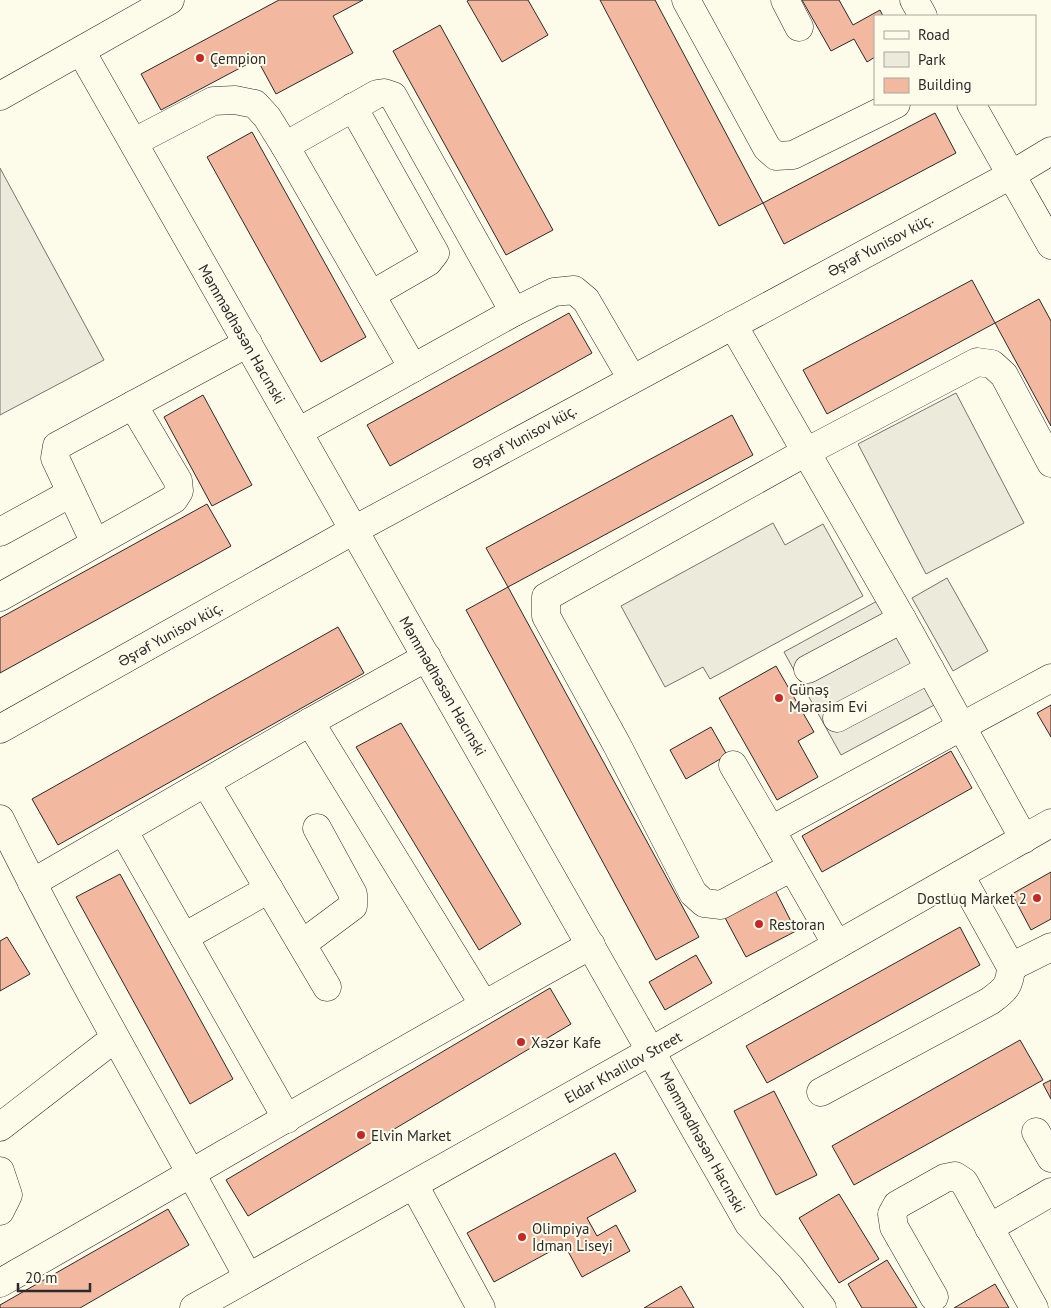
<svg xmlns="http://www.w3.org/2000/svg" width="1051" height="1308" font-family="'PT Sans',sans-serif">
<rect width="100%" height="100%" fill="#fdfbea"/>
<g fill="#ecebdb" stroke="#74746e">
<polygon points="0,168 104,360 0,415"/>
<polygon points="956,393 1024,523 926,574 858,444"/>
<polygon points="773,523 785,545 823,524 863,596 710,679 703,667 665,687 621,606"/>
<polygon points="947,578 988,651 953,671 912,598"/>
</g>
<polygon fill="#eceadb" stroke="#74746e" points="879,600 936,704 841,755 784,652"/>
<g fill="#f2b8a0" stroke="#2b2b2b">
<polygon points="279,0 363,0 333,16 353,53 276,94 257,59 161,110 141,74"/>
<polygon points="469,0 528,0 548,35 502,62 467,1"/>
<polygon points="600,0 655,0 763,203 719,226"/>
<polygon points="802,0 839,0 853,25 880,10 883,16 875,16 875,57 867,62 854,39 831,51"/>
<polygon points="440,25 553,230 506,255 393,51"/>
<polygon points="935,113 956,153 784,244 763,203"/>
<polygon points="252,132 366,337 321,362 207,157"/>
<polygon points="972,280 995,323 827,414 803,370"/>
<polygon points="1039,299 1051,321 1051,426 995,323"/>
<polygon points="569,313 592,353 390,466 367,425"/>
<polygon points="203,395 252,485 212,506 164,417"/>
<polygon points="732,415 753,455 508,587 486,548"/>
<polygon points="207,504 231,546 0,673 0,618"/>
<polygon points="508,587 699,937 656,960 466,610"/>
<polygon points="338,627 364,673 58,845 32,799"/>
<polygon points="776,666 814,732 798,741 818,777 777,800 719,698"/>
<polygon points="1051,705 1051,737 1037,713"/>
<polygon points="401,723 521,924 479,950 356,747"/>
<polygon points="711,727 727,755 686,779 670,750"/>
<polygon points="951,751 972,788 822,872 802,836"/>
<polygon points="1051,872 1051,919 1031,930 1012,894"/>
<polygon points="120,874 233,1079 190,1104 76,897"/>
<polygon points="774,888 796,931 746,957 723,914"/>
<polygon points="960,927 980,965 767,1083 746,1046"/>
<polygon points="7,937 30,974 0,991 0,941"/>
<polygon points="696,955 712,983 665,1010 649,982"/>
<polygon points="550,988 571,1024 248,1216 226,1180"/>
<polygon points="1020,1040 1043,1080 854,1185 832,1146"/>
<polygon points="1051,1080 1051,1099 1043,1084"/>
<polygon points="774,1091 817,1175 776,1195 734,1111"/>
<polygon points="615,1153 636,1191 587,1218 597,1236 616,1225 630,1251 582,1277 564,1244 494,1282 467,1233"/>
<polygon points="839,1194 879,1259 839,1283 799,1218"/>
<polygon points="168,1209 189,1245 80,1308 0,1308 0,1305"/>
<polygon points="887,1260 917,1308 862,1308 848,1284"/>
<polygon points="995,1284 1009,1308 954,1308"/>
<polygon points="681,1286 694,1308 644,1308"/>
</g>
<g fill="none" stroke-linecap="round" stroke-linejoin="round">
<defs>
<g id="minor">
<polyline points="686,0 767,148 776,156 793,155 896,104"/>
<polyline points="785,0 799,27"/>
<polyline points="914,0 923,16"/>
<polyline points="81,51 749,1224 790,1267 822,1308"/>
<polyline points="0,96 170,0"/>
<polyline points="971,104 1051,245"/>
<polyline points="353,107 435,253 428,262 371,295"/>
<polyline points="134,142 213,101 235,100 255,104 267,117 285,146 413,368"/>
<polyline points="285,146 377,94 384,93 393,96 514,312"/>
<polyline points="733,325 902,619 1024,839"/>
<polyline points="298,432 514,312 554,292 574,290 586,300 632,379"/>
<polyline points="0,532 71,493"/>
<polyline points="95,543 55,458 57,446 248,343"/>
<polyline points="0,597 174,499 179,491 178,481 133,405"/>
<polyline points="808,669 902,619"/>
<polyline points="837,718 930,669"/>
<polyline points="310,722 484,1005"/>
<polyline points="0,729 354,530 1011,175 1051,151"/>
<polyline points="733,765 771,830"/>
<polyline points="206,783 327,987"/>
<path d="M0 819C77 975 165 1124 248 1277"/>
<polyline points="123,830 287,1119"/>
<polyline points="792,867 721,905 704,903 693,893 617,745 546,616 546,597 806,452 977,362 992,364 1004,375 1051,463"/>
<polyline points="32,883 310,722 427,657"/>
<polyline points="184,937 269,889"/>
<polyline points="302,944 353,906 353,894 317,828"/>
<polyline points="837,945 771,830 1051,678"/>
<polyline points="1011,967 1051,947"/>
<path d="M821 1092 990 1001C1005 990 1010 986 1011 967L960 875"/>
<polyline points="0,1127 115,1038"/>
<polyline points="1036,1132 1051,1158"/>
<polyline points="0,1171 8,1195 0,1211"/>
<polyline points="414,1185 481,1308"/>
<polyline points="989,1228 1051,1192"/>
<path d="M0 1283C197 1171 392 1055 591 945"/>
<polyline points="934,1297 894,1227 892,1214 897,1205 945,1178 955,1176 964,1182 1034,1308"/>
<polyline points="194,1308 651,1051 1051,823"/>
</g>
</defs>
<use href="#minor" stroke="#2b2b2b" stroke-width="29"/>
<use href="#minor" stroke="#fdfbea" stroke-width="28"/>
</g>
<g fill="#c62828" stroke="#fdfbea" stroke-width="2">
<circle cx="200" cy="58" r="5"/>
<circle cx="779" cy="698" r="5"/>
<circle cx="1037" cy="898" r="5"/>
<circle cx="759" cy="924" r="5"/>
<circle cx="521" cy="1042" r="5"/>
<circle cx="361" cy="1135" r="5"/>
<circle cx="522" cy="1237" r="5"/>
</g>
<g text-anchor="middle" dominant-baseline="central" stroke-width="4" stroke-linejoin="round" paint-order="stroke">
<g font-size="15" fill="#2b2b2b" stroke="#fdfbea" text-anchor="start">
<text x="210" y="58">Çempion</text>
<text x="789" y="689">Günəş<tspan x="789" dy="17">Mərasim Evi</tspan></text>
<text x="1027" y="898" text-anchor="end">Dostluq Market 2</text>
<text x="769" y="924">Restoran</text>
<text x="531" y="1042">Xəzər Kafe</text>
<text x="371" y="1135">Elvin Market</text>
<text x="532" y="1228">Olimpiya<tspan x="532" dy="17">İdman Liseyi</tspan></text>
</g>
<g font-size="15" fill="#2b2b2b" stroke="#fdfbea">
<text transform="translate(880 245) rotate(-28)">Əşrəf Yunisov küç.</text>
<text transform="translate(242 334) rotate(60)">Məmmədhəsən Hacınski</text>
<text transform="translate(524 437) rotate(-29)">Əşrəf Yunisov küç.</text>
<text transform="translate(170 634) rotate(-29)">Əşrəf Yunisov küç.</text>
<text transform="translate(443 686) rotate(60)">Məmmədhəsən Hacınski</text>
<text transform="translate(623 1067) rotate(-29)">Eldar Khalilov Street</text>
<text transform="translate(703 1142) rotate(61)">Məmmədhəsən Hacınski</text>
</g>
</g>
<rect x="874" y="15" width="162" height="90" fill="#fdfbea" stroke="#a9a89e"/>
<rect x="884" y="31" width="25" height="8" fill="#fdfbea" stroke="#a9a89e"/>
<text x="918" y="40" font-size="15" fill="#2b2b2b">Road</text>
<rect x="884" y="52" width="25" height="15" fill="#ecebdb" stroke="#a9a89e"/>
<text x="918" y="65" font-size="15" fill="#2b2b2b">Park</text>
<rect x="884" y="78" width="25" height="15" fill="#f2b8a0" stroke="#a9a89e"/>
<text x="918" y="90" font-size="15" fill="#2b2b2b">Building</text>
<path d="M18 1283v8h72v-8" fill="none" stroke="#2b2b2b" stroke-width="2.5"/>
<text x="25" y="1283" font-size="15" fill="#2b2b2b" stroke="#fdfbea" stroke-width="4" paint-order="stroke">20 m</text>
</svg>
